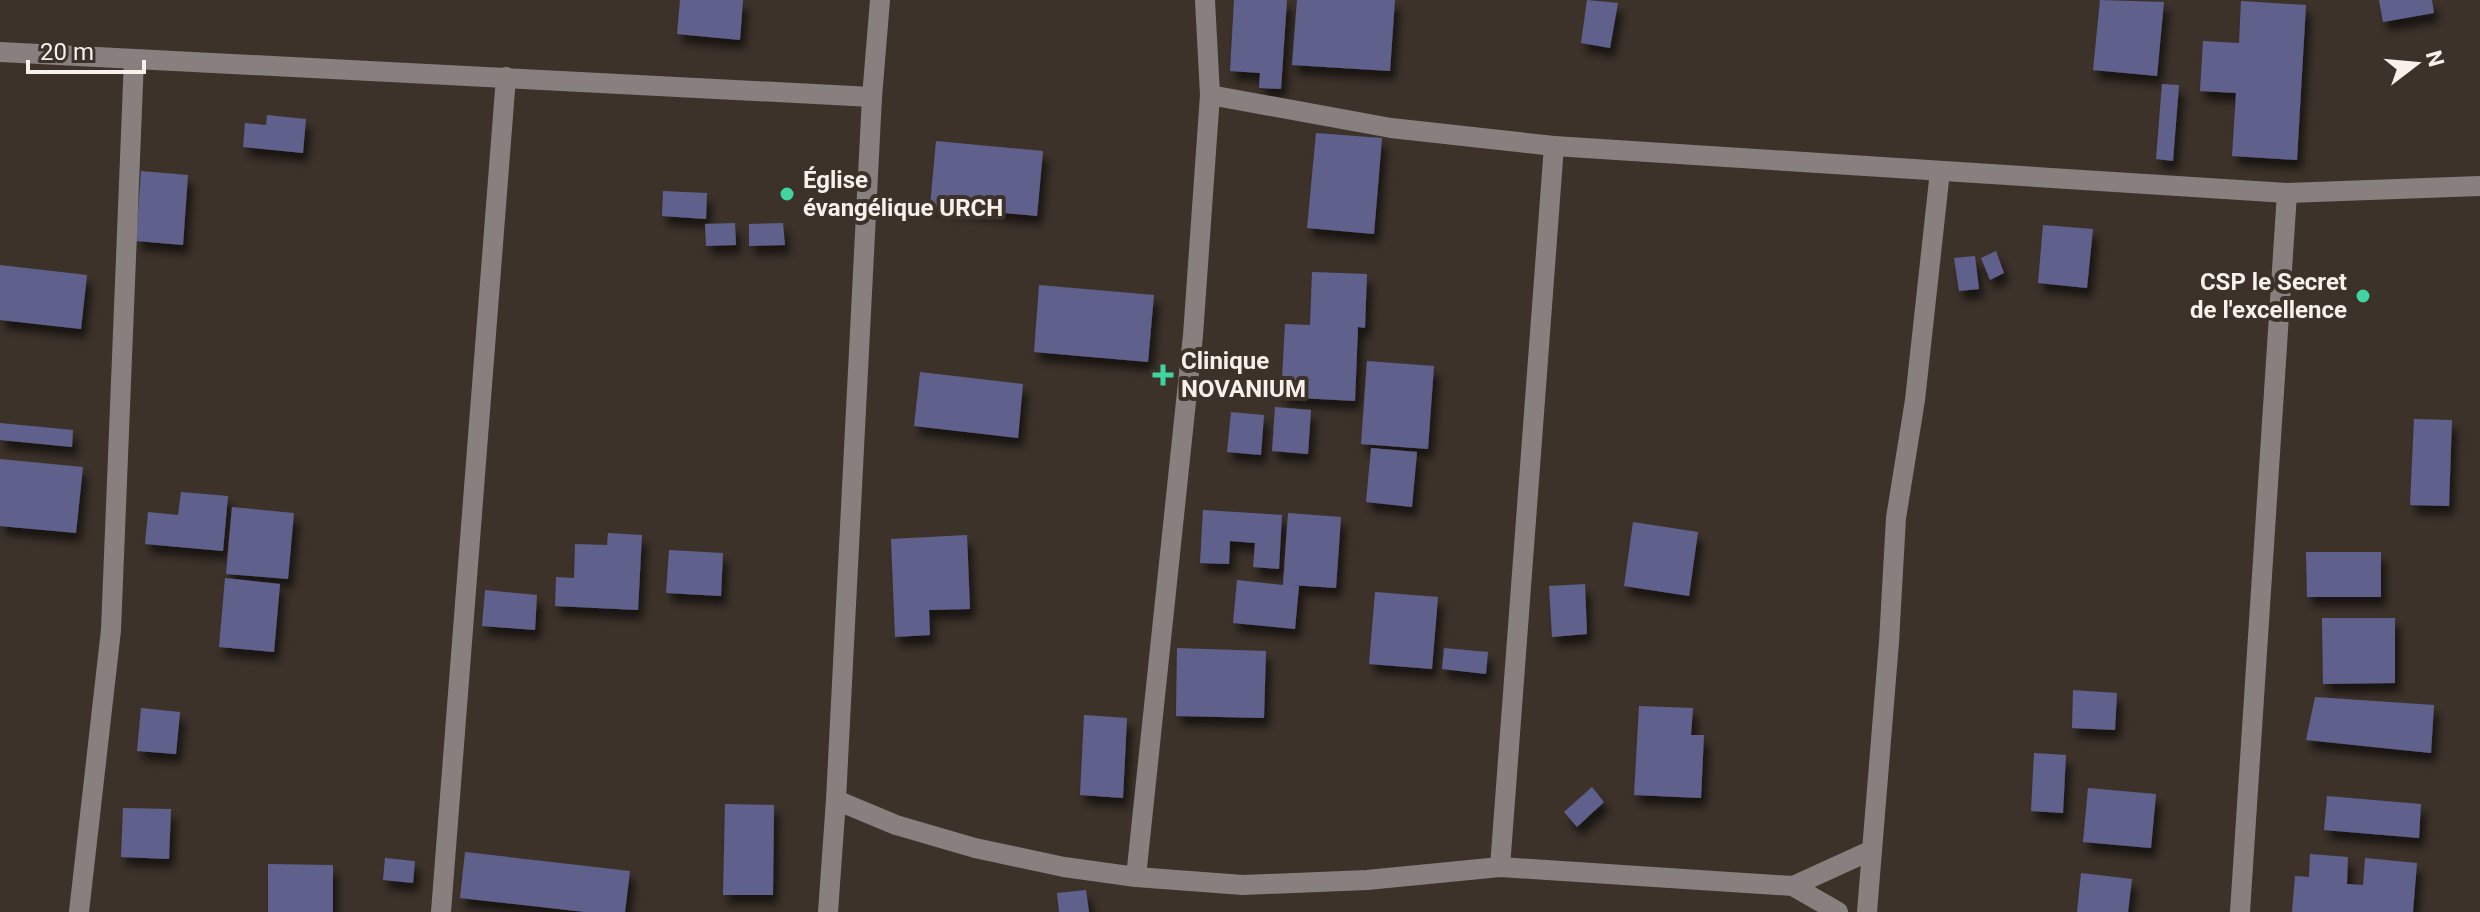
<svg xmlns="http://www.w3.org/2000/svg" width="2480" height="912" font-family="Roboto,sans-serif">
<defs>
<filter id="shadow"><feDropShadow dx="5" dy="9" stdDeviation="4" flood-color="#0009"/></filter>
</defs>
<rect width="100%" height="100%" fill="#3c322a"/>
<g fill="#61608d" filter="url(#shadow)">
<polygon points="680,0 743,0 740,40 677,34"/>
<polygon points="1234,0 1287,0 1281,89 1259,88 1260,73 1230,71"/>
<polygon points="1297,0 1395,0 1390,71 1292,65"/>
<polygon points="1587,0 1618,3 1610,48 1581,43"/>
<polygon points="2100,0 2164,2 2157,76 2093,70"/>
<polygon points="2379,0 2432,0 2434,13 2383,22"/>
<polygon points="2241,1 2306,5 2297,160 2232,156 2236,93 2200,91 2203,41 2239,43"/>
<polygon points="2162,84 2179,85 2173,161 2156,159"/>
<polygon points="267,115 306,119 303,153 243,147 245,123 266,125"/>
<polygon points="1316,133 1382,138 1374,234 1307,228"/>
<polygon points="936,141 1043,151 1037,216 930,206"/>
<polygon points="141,171 188,175 183,245 136,241"/>
<polygon points="663,191 707,193 706,219 662,216"/>
<polygon points="735,223 736,245 706,246 705,224"/>
<polygon points="783,223 785,245 749,246 749,224"/>
<polygon points="2043,225 2093,229 2087,288 2038,283"/>
<polygon points="1996,251 2004,273 1990,280 1981,258"/>
<polygon points="1975,256 1979,289 1959,291 1954,258"/>
<polygon points="0,265 87,275 81,329 0,320"/>
<polygon points="1312,272 1367,274 1365,328 1358,327 1355,401 1281,397 1285,324 1310,325"/>
<polygon points="1039,285 1154,295 1148,362 1034,352"/>
<polygon points="1367,361 1434,366 1428,449 1361,444"/>
<polygon points="920,372 1023,384 1018,438 914,426"/>
<polygon points="1275,407 1311,410 1308,454 1272,451"/>
<polygon points="1231,412 1264,415 1261,455 1227,452"/>
<polygon points="2414,419 2452,420 2449,506 2410,505"/>
<polygon points="0,423 73,430 72,447 0,440"/>
<polygon points="1371,448 1417,452 1412,507 1366,502"/>
<polygon points="0,459 83,467 76,533 0,526"/>
<polygon points="181,492 228,496 223,551 145,544 148,512 178,515"/>
<polygon points="232,507 294,513 288,579 226,574"/>
<polygon points="1203,510 1282,515 1279,569 1253,567 1255,543 1230,541 1229,564 1200,563"/>
<polygon points="1288,513 1341,517 1336,588 1290,585 1299,586 1295,629 1233,623 1237,580 1283,585"/>
<polygon points="1633,522 1698,532 1689,596 1624,586"/>
<polygon points="608,533 642,535 638,610 555,606 556,577 574,578 575,544 607,545"/>
<polygon points="967,535 970,609 929,610 930,635 895,637 891,539"/>
<polygon points="669,550 723,553 721,596 666,593"/>
<polygon points="2306,552 2381,552 2381,597 2307,597"/>
<polygon points="225,578 280,584 274,652 219,647"/>
<polygon points="1585,584 1587,634 1552,637 1549,586"/>
<polygon points="485,590 537,595 535,630 482,626"/>
<polygon points="1375,592 1438,597 1432,669 1369,664"/>
<polygon points="2322,618 2395,618 2395,683 2323,684"/>
<polygon points="1177,648 1266,651 1264,718 1176,716"/>
<polygon points="1444,648 1488,652 1486,674 1442,669"/>
<polygon points="2073,690 2117,693 2115,730 2072,728"/>
<polygon points="2315,697 2434,705 2431,753 2306,740"/>
<polygon points="1639,706 1693,708 1691,735 1704,735 1701,798 1634,795"/>
<polygon points="141,708 180,712 176,754 137,751"/>
<polygon points="1084,715 1127,718 1123,798 1080,795"/>
<polygon points="2034,753 2066,755 2063,813 2031,811"/>
<polygon points="1592,787 1604,802 1577,827 1564,812"/>
<polygon points="2088,788 2156,794 2151,848 2083,842"/>
<polygon points="2327,796 2421,804 2419,838 2324,830"/>
<polygon points="725,804 774,805 773,895 723,895"/>
<polygon points="123,808 171,809 169,859 121,857"/>
<polygon points="465,852 630,871 625,912 585,912 460,898"/>
<polygon points="2310,854 2348,857 2347,884 2363,885 2365,858 2417,863 2413,912 2292,912 2295,876 2309,877"/>
<polygon points="385,858 415,861 413,883 383,880"/>
<polygon points="268,864 333,865 333,912 268,912"/>
<polygon points="2081,873 2132,879 2128,912 2077,912"/>
<polygon points="1086,890 1089,912 1059,912 1057,893"/>
</g>
<g fill="none" stroke-linecap="round" stroke-linejoin="round">
<g stroke="#87807f" stroke-width="20">
<polyline points="0,52 872,97"/>
<polyline points="1210,95 1391,128 1554,146 2287,193 2480,186"/>
<polyline points="836,800 896,825 975,848 1064,867 1136,877 1243,885 1367,880 1500,867 1793,886 1838,912"/>
<polyline points="1500,867 1554,146"/>
<polyline points="1136,877 1193,335 1210,95 1205,0"/>
<polyline points="1793,886 1872,850"/>
<polyline points="79,912 111,630 134,59"/>
<polyline points="441,912 506,77"/>
<polyline points="828,912 836,800 872,97 880,0"/>
<polyline points="1867,912 1889,642 1896,518 1915,400 1940,171"/>
<polyline points="2240,912 2287,193"/>
</g>
</g>
<g fill="#41d4a1" stroke="#3c322a" stroke-width="3">
<circle cx="787" cy="194" r="8"/>
<circle cx="2363" cy="296" r="8"/>
<path d="M1159 363h8v8h8v8h-8v8h-8v-8h-8v-8h8z"/>
</g>
<g text-anchor="middle" dominant-baseline="central" stroke-width="8" stroke-linejoin="round" paint-order="stroke">
<g font-size="24" font-weight="bold" fill="#f7f0eb" stroke="#3c322a" text-anchor="start">
<text x="803" y="180">Église<tspan x="803" dy="28">évangélique URCH</tspan></text>
<text x="2347" y="282" text-anchor="end">CSP le Secret<tspan x="2347" dy="28">de l'excellence</tspan></text>
<text x="1181" y="361">Clinique<tspan x="1181" dy="28">NOVANIUM</tspan></text>
</g>
</g>
<g transform="translate(2416 64) rotate(74)" stroke="#3c322a" stroke-width="6" paint-order="stroke">
<path d="M0-6L14 30L0 20L-14 30Z" fill="#f7f0eb"/>
<text y="-12" font-size="22" font-weight="bold" text-anchor="middle" fill="#f7f0eb">N</text>
</g>
<path d="M28 60v12h116v-12" fill="none" stroke="#f7f0eb" stroke-width="4"/>
<text x="40" y="60" font-size="24" fill="#f7f0eb" stroke="#3c322a" stroke-width="6" paint-order="stroke">20 m</text>
</svg>
